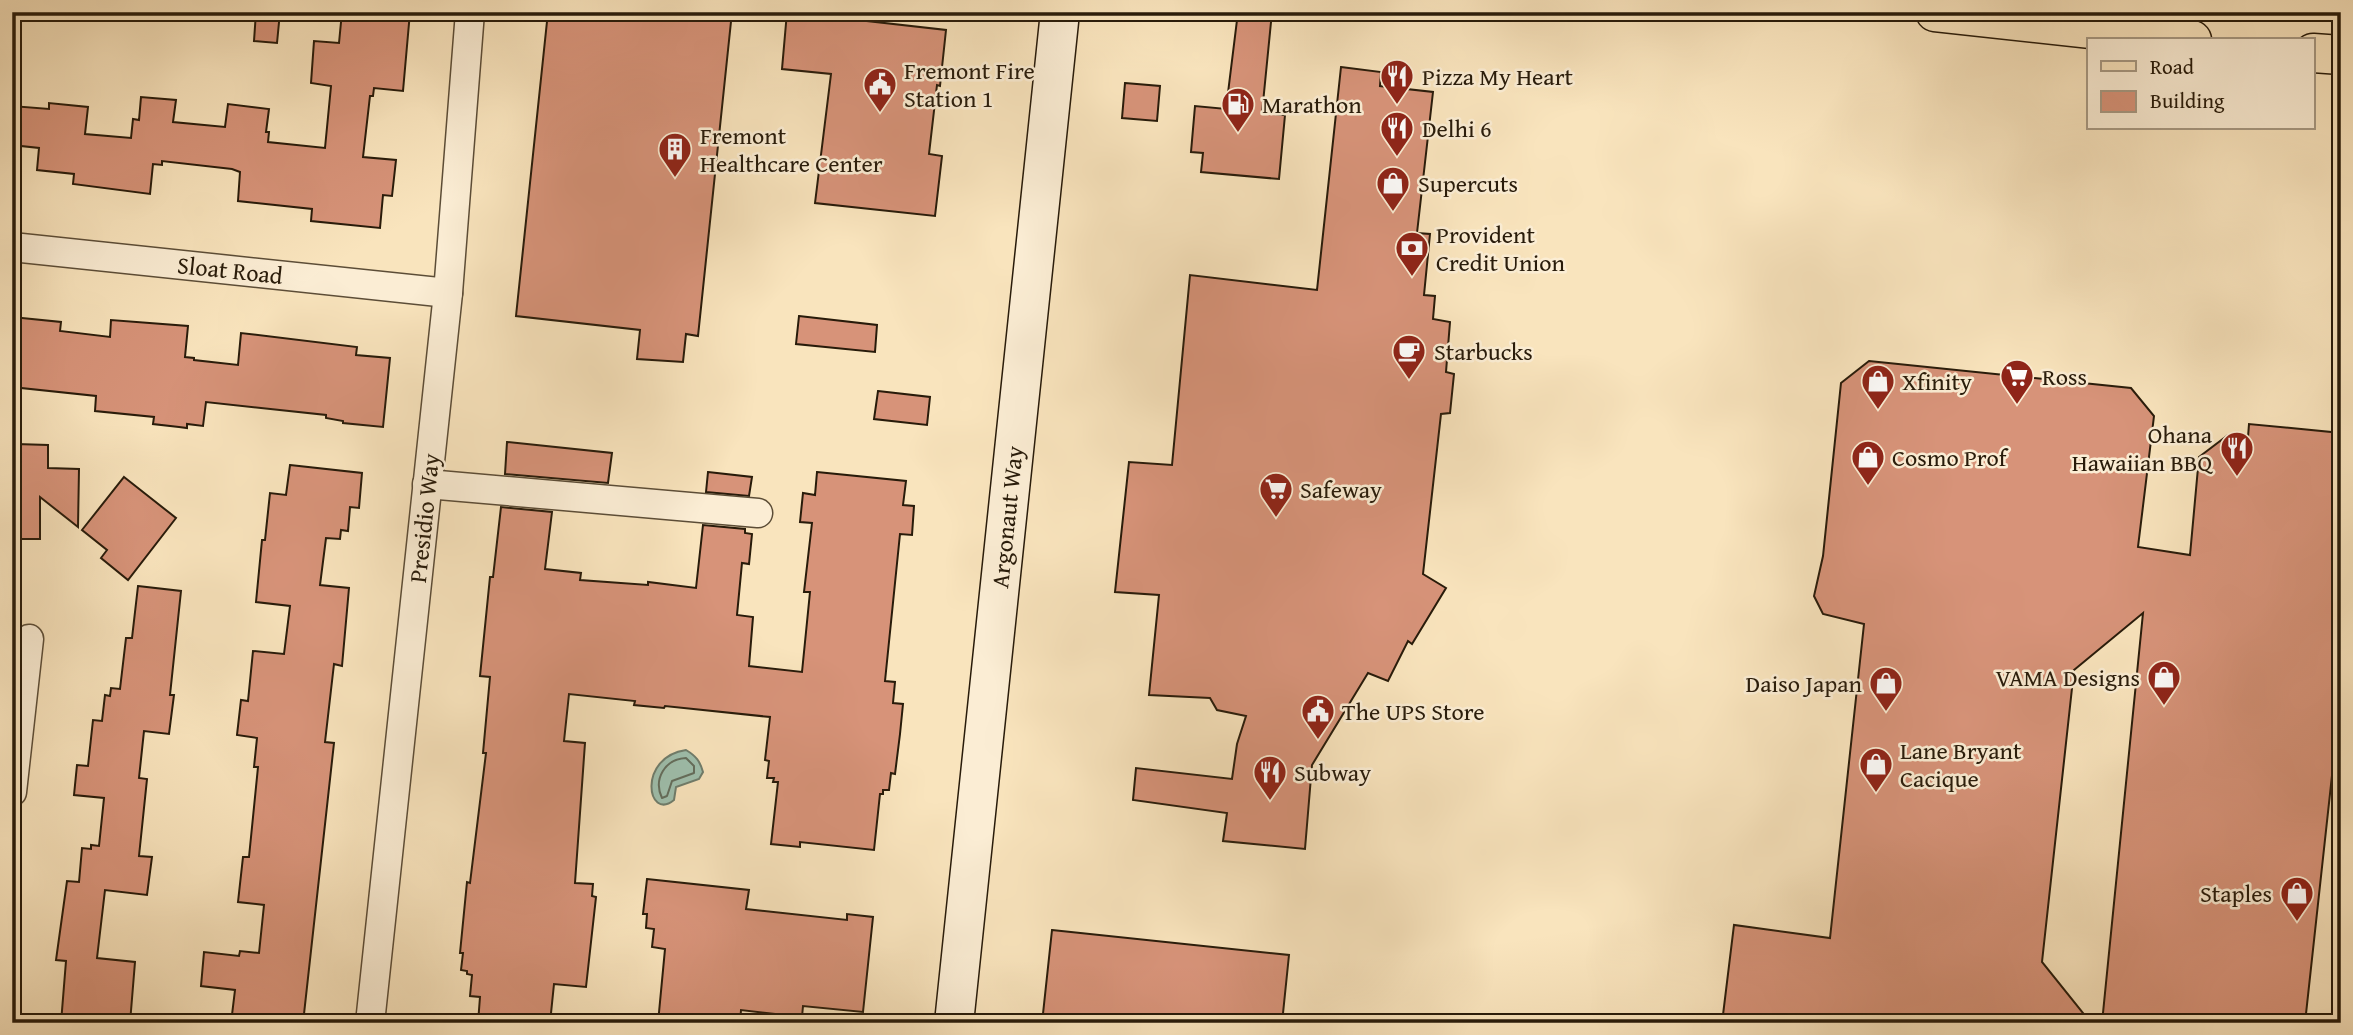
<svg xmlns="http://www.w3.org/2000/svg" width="2353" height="1035" font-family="'Gentium Book Plus',serif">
<rect width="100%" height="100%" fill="#f9e4bd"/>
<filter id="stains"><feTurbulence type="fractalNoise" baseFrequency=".00286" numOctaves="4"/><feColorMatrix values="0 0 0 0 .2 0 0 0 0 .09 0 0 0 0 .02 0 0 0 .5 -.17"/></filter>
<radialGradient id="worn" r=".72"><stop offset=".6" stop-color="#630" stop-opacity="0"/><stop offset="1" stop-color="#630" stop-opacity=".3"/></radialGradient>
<path fill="#9ebfad" stroke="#6f7d6c" stroke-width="2" d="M686 750C696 756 700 761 703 772L699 779 676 787 674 800C647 822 637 757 686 750Z"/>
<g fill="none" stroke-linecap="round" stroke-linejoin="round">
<path stroke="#636d5c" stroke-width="2" d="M686 758 694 766V773L672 781 667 796 662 798C653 779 665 759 686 758Z"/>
</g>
<g fill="#d79379" stroke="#281b0a" stroke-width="2">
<polygon points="256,12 280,12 277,43 254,41"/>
<polygon points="342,12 410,12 403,91 374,88 373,96 370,96 363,157 396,160 392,196 383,195 380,228 311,221 312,209 238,201 240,172 232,169 162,161 162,165 153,164 150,194 73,184 74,174 37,170 39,148 12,145 12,106 49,109 49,103 88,107 85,134 131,138 133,119 139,120 141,97 176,100 173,122 225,127 228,104 269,109 266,132 269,132 268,142 325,148 331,86 311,83 314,41 339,43"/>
<polygon points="548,12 732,12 698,336 686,334 683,362 637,359 640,330 516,316"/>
<polygon points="787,12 946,30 940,86 937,85 929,154 942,156 935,216 815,203 831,74 782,69"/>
<polygon points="1238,12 1272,12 1262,113 1285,115 1279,179 1201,172 1203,153 1191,152 1195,106 1226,109"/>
<polygon points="1341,67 1381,72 1380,86 1433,92 1417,233 1430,234 1424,295 1435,296 1433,319 1450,322 1446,372 1454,374 1450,413 1441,414 1423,574 1446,588 1412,644 1408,641 1388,681 1368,673 1312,765 1305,849 1223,841 1227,813 1133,800 1136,768 1232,779 1237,744 1246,716 1217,710 1210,698 1149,695 1159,595 1115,592 1129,462 1172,465 1190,275 1317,290"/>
<polygon points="1125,83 1160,86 1157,121 1122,118"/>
<polygon points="799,316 877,325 875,352 796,344"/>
<polygon points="12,317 61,322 60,331 110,337 111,320 188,326 185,357 194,358 194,360 238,365 241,333 357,347 356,355 390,358 383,427 343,423 343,421 326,418 326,415 206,402 203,426 187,424 187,428 179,427 153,424 154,417 95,411 96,396 12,387"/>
<polygon points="1869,361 2131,388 2154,416 2138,547 2190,555 2199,457 2228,435 2248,437 2249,424 2341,433 2341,693 2305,1023 2102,1023 2143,613 2074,670 2042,962 2091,1023 1722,1023 1734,925 1830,938 1864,624 1823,614 1814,596 1823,556 1841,383"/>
<polygon points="878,391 930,397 927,425 874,419"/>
<polygon points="507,442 612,453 608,483 505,474"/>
<polygon points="16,444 48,445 48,468 79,469 78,527 40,497 40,539 12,539 12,448 16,448"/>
<polygon points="290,465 362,473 359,508 350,507 348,531 341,530 340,539 326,538 320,585 349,588 342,666 334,664 325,742 334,743 303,1023 231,1023 235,990 201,986 204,952 239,956 240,951 259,953 264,905 238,902 243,857 249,857 258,767 254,767 257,738 237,735 241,700 248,701 253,651 284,654 290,606 256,602 262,540 265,540 270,493 286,495"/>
<polygon points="708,472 752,477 749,496 706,492"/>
<polygon points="817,472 906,481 903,505 914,506 912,535 900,534 885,681 895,682 893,703 903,704 900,734 895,774 891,773 889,790 883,790 883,794 880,794 874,850 800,842 800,847 771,844 778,782 773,782 774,778 767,778 769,761 765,760 770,717 665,706 664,708 634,705 635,701 569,694 564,741 585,743 575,883 593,884 592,896 596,897 586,987 554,984 550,1023 478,1023 480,997 470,996 472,975 467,974 467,971 461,970 463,953 460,953 467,882 470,883 486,753 483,753 490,677 480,676 490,577 493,577 501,507 552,512 545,569 581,573 580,580 648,585 648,582 696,588 703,525 745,529 745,533 752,534 749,564 742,563 737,615 753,617 749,666 802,672 810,592 804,592 812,523 800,522 803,493 815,495"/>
<polygon points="124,477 176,518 128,580 101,558 107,550 82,530"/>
<polygon points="138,586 181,591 170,695 174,695 169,734 144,731 139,778 147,779 139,856 152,857 147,895 105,890 97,958 135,962 130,1023 61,1023 66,961 56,960 67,881 79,882 82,848 91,849 91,845 99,846 104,798 74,795 77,765 88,766 93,720 102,721 105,695 110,696 111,688 120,689 126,638 132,638"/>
<polygon points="647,879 749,890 746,909 847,920 847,914 873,917 863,1012 803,1006 802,1017 741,1010 740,1023 658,1023 665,949 652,947 654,929 646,928 647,914 643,914"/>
<polygon points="1052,930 1289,955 1282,1023 1042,1023"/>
</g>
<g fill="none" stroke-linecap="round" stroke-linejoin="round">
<defs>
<g id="street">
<polyline points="12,247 448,293"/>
<polyline points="427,484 758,513"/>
<polyline points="12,792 29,639"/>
<polyline points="370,1023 448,293 470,12"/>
</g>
<polyline id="secondary" points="954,1023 1060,12"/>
<g id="primary">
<polyline points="1935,12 2192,40"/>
<polyline points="2313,53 2341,55"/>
</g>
</defs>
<use href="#street" stroke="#5c4d37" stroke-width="31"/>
<use href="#secondary" stroke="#281b0a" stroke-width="41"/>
<use href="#primary" stroke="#281b0a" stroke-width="41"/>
<use href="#street" stroke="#fbedd4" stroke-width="28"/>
<use href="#secondary" stroke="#fbedd4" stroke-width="38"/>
<use href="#primary" stroke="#f9e4bd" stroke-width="38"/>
</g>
<defs>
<symbol id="restaurant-pin" viewBox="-11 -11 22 30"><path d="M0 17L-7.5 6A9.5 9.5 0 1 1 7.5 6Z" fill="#8f2418" stroke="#fbedd4"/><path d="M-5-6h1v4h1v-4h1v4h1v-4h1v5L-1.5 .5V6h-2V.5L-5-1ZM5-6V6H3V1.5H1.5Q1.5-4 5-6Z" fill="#fff"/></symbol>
<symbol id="civic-pin" viewBox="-11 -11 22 30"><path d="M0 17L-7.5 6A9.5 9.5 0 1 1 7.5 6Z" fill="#8f2418" stroke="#fbedd4"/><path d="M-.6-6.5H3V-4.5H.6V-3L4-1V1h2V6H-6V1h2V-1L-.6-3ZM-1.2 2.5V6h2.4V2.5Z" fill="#fff"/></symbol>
<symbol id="fuel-pin" viewBox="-11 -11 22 30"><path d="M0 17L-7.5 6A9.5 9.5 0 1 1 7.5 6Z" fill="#8f2418" stroke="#fbedd4"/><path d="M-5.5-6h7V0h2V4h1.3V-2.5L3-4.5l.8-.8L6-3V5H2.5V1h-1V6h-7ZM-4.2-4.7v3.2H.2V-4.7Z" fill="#fff"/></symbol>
<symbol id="building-pin" viewBox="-11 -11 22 30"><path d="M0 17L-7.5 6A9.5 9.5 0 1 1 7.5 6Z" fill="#8f2418" stroke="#fbedd4"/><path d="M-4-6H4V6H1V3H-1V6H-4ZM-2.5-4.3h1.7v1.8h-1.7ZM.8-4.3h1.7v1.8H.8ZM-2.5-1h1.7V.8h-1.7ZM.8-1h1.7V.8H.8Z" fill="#fff"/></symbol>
<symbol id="shop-pin" viewBox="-11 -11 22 30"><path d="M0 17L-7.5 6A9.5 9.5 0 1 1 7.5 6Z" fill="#8f2418" stroke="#fbedd4"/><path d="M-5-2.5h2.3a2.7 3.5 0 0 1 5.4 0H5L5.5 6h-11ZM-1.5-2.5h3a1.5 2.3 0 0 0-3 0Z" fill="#fff"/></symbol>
<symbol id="bank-pin" viewBox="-11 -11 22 30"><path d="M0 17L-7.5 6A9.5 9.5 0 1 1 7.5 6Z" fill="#8f2418" stroke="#fbedd4"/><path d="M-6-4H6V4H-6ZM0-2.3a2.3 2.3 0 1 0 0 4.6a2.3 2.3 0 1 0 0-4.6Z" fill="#fff"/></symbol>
<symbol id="cafe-pin" viewBox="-11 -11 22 30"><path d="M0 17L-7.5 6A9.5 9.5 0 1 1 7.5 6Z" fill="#8f2418" stroke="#fbedd4"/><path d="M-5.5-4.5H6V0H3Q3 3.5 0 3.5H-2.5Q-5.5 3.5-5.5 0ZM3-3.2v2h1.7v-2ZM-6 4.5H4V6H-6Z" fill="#fff"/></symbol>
<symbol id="supermarket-pin" viewBox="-11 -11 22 30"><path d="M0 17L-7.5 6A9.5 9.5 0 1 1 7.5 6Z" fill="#8f2418" stroke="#fbedd4"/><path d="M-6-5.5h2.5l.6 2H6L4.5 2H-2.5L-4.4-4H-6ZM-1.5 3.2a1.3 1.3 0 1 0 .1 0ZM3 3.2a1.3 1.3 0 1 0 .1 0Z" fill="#fff"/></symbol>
</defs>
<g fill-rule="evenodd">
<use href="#restaurant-pin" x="1378" y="57" width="38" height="52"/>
<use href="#civic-pin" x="861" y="65" width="38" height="52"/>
<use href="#fuel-pin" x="1219" y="85" width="38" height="52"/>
<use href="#restaurant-pin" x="1378" y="109" width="38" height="52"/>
<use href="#building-pin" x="656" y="130" width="38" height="52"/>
<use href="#shop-pin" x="1374" y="164" width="38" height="52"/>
<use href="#bank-pin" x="1393" y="229" width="38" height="52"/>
<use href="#cafe-pin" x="1390" y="332" width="38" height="52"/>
<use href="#supermarket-pin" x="1998" y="357" width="38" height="52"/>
<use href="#shop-pin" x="1859" y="362" width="38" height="52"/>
<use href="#restaurant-pin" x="2218" y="429" width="38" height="52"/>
<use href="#shop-pin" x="1849" y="438" width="38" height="52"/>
<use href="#supermarket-pin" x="1257" y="470" width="38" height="52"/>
<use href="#shop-pin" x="2145" y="658" width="38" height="52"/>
<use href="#shop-pin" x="1867" y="664" width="38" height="52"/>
<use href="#civic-pin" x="1299" y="692" width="38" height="52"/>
<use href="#shop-pin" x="1857" y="745" width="38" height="52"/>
<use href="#restaurant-pin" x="1251" y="753" width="38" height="52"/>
<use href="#shop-pin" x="2278" y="874" width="38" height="52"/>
</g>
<g text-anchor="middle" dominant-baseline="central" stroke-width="5" stroke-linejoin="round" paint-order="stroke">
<g font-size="24" fill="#281b0a" stroke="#fbedd4" text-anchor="start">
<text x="904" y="70">Fremont Fire<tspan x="904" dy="28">Station 1</tspan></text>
<text x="1422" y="76">Pizza My Heart</text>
<text x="1262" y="104">Marathon</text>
<text x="1422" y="128">Delhi 6</text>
<text x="700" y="135">Fremont<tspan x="700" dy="28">Healthcare Center</tspan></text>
<text x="1418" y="183">Supercuts</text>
<text x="1436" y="234">Provident<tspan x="1436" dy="28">Credit Union</tspan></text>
<text x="1434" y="351">Starbucks</text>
<text x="2042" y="376">Ross</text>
<text x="1902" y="381">Xfinity</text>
<text x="2212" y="434" text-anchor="end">Ohana<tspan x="2212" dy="28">Hawaiian BBQ</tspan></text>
<text x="1892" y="457">Cosmo Prof</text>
<text x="1300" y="489">Safeway</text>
<text x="2140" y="677" text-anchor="end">VAMA Designs</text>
<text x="1862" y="683" text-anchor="end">Daiso Japan</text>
<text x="1342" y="711">The UPS Store</text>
<text x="1900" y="750">Lane Bryant<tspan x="1900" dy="28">Cacique</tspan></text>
<text x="1294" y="772">Subway</text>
<text x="2272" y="893" text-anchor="end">Staples</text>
</g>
<g font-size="24" fill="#281b0a" stroke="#fbedd4">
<text transform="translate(230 270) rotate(6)">Sloat Road</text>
<text transform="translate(1007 517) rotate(-84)">Argonaut Way</text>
<text transform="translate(424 518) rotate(-84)">Presidio Way</text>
</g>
</g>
<rect width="2353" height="1035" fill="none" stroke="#f9e4bd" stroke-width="42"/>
<rect x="14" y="14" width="2325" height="1007" fill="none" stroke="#281b0a" stroke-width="3.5"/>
<rect x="21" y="21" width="2311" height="993" fill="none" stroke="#281b0a" stroke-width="2"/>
<rect x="2087" y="38" width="228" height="91" fill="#fbedd4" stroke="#a79983" stroke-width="2"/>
<rect x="2101" y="61" width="35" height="10" fill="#f9e4bd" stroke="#a79983" stroke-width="2"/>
<text x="2150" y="74" font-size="21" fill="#281b0a">Road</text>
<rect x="2101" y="91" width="35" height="21" fill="#d79379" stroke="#a79983" stroke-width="2"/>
<text x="2150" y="108" font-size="21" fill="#281b0a">Building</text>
<rect width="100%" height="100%" filter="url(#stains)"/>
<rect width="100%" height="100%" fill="url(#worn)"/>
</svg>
